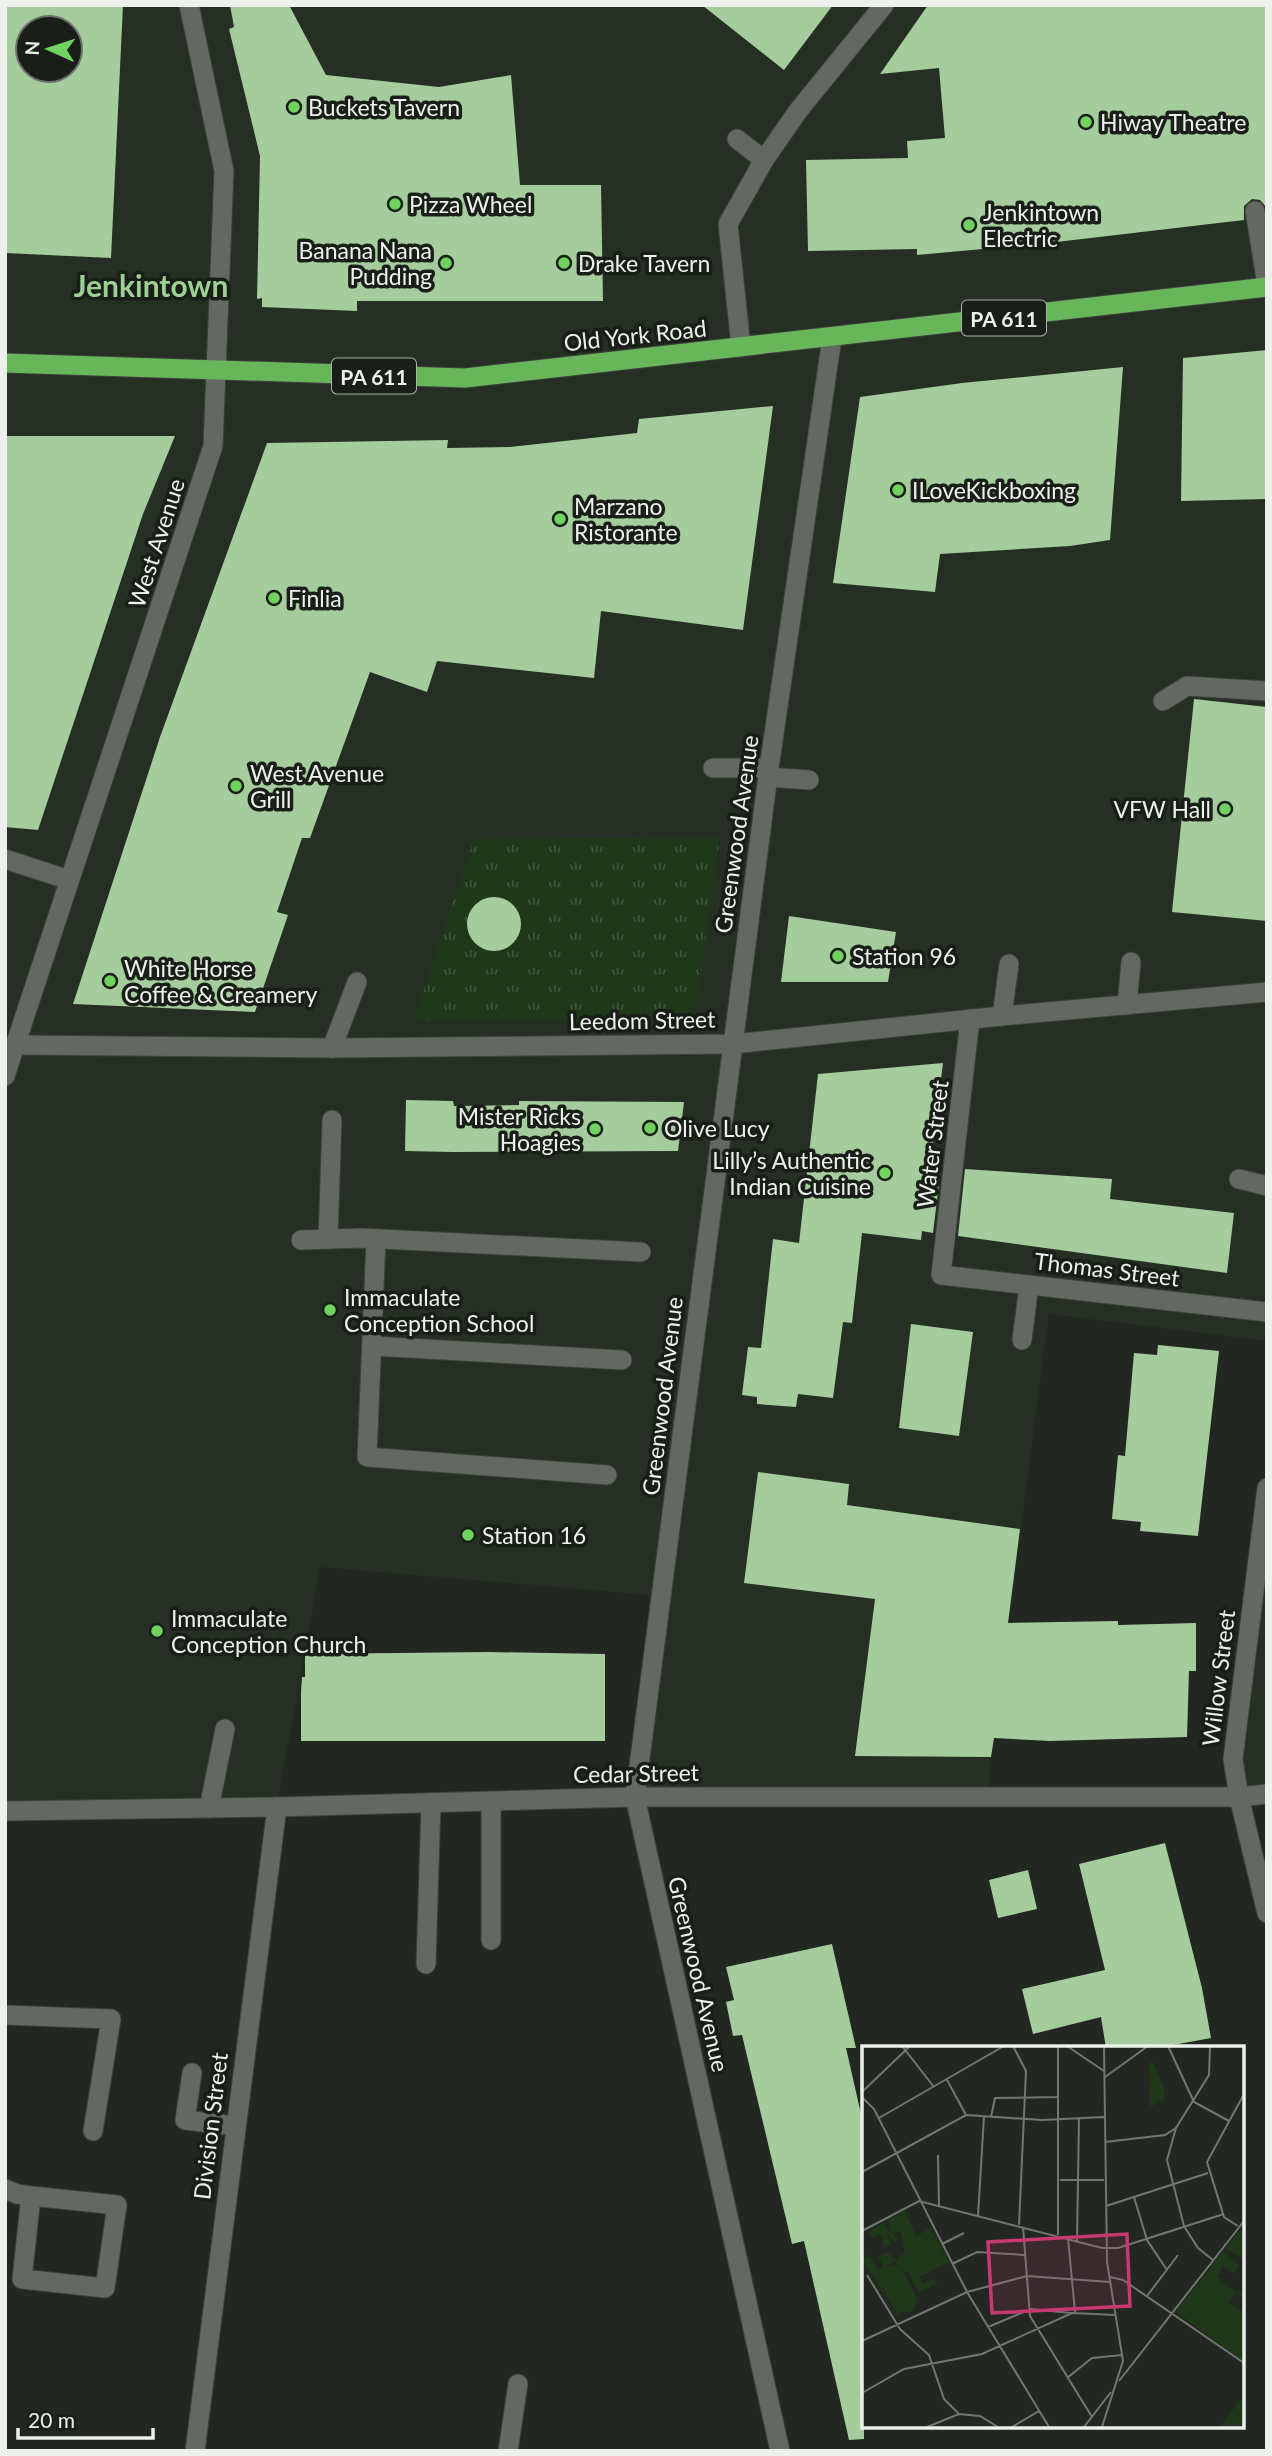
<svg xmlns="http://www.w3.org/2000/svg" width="1272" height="2456" font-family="Lato,sans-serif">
<defs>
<pattern id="grass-tufts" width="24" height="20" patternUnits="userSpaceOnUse" patternTransform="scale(1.75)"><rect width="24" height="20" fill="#1e3819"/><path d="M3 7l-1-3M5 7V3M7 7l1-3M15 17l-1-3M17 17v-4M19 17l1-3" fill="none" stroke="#3f553b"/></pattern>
</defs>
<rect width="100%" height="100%" fill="#222721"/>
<g fill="#262f24" fill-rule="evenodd">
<path d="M5 5H1267V1341L1049 1314 991 1757 988 1797H635L661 1596 320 1567 277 1807 5 1811ZM28 28H70V70H28Z"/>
<polygon points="1267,1488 1267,1794 1239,1797"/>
</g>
<polygon fill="url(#grass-tufts)" points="720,837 697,1000 692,1011 684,1019 413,1021 474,839"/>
<g fill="#a4cc9c" fill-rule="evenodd">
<path d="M5 5H123L111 258 5 253ZM28 28H70V70H28Z"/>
<polygon points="230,5 289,5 326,75 439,87 511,75 520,185 601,185 603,301 357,301 357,311 262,307 262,298 257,299 260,156 229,29 234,27"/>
<polygon points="702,5 833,5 784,70"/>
<polygon points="928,5 1267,5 1267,208 1260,200 1252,199 1244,206 1244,220 1048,243 917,255 917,249 808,251 806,160 908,158 907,141 945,138 939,68 880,74"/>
<polygon points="1267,350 1267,499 1181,501 1183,358"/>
<polygon points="1123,367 1110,540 1070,546 940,554 935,592 833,583 860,397 962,383"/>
<polygon points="773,406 743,630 601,611 594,678 437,661 427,692 370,672 310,838 302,838 277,912 288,915 255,1012 73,1004 160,737 267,443 448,440 447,448 510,447 637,433 639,419"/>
<polygon points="5,436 175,436 143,514 38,830 5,827"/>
<polygon points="1194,699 1267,707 1267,921 1172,912"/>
<circle cx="494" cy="924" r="27"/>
<polygon points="789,916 896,932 888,982 781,982"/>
<polygon points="943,1063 930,1166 941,1167 933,1233 922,1231 921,1240 862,1233 852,1323 843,1322 833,1398 798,1394 796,1407 757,1404 757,1397 742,1395 748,1347 761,1348 773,1239 799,1243 818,1074"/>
<polygon points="406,1100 453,1101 454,1106 519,1105 519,1101 684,1102 678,1151 453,1152 405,1151"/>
<polygon points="965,1169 1112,1179 1110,1199 1234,1213 1227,1273 958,1236"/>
<polygon points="911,1324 973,1332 959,1436 899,1428"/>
<polygon points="1158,1345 1219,1351 1198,1536 1140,1531 1141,1522 1112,1519 1118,1455 1125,1456 1134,1353 1157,1355"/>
<polygon points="758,1472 849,1484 847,1505 1020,1529 1008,1623 1118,1621 1118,1625 1196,1623 1196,1671 1189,1671 1187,1737 1050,1741 994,1738 991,1757 855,1756 875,1599 744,1583"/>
<polygon points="488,1652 605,1654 605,1741 301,1741 301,1692 302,1677 305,1677 305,1654"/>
<polygon points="1165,1843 1202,1988 1211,2038 1157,2048 1106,2048 1101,2017 1033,2034 1022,1989 1105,1970 1079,1864"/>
<polygon points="1028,1870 1037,1909 998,1918 989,1880"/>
<polygon points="832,1944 856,2048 846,2048 864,2127 864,2439 849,2440 804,2241 792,2244 742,2035 733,2036 726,2002 734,2000 726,1967"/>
</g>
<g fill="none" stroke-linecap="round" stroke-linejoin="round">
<defs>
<g id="service">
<polyline points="737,139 764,160"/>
<polyline points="1255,211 1267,285"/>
<polyline points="1163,701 1187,686 1267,691"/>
<polyline points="713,768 769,768"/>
<polyline points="768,777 809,780"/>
<polyline points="1127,1005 1131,962"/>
<polyline points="1002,1016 1009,964"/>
<polyline points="970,1019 941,1275 1267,1312"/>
<polyline points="332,1048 357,982"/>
<polyline points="1239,1179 1267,1186"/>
<polyline points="328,1239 332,1120"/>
<polyline points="376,1239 367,1457 607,1475"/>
<polyline points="301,1240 362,1238 641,1252"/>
<polyline points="1022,1340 1029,1285"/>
<polyline points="372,1346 622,1360"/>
<polyline points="209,1808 225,1729"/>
<polyline points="491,1940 491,1801"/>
<polyline points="426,1964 431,1803"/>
<polyline points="5,2015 111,2019 93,2131"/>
<polyline points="192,2073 185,2120 235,2126"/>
<polyline points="5,2189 17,2194 31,2196 117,2205 105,2288 22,2279 31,2196"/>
<polyline points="508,2451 518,2384"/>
</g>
<g id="minor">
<polyline points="741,347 728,224 764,160 798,111 884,5"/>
<polyline points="5,859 69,880"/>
<polyline points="16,1045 332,1048 733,1044 1002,1016 1267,992"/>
<polyline points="5,1076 213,446 224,171 189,5"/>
<polyline points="1267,1488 1233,1759 1239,1797 1267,1913"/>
<polyline points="5,1811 277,1807 635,1797 1239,1797 1267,1794"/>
<polyline points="195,2451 277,1807"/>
<polyline points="780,2451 635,1797 769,768 832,338"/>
</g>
<polyline id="trunk" points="5,363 465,378 1267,287"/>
</defs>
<use href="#service" stroke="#3d413c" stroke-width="21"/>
<use href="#minor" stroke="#3d413c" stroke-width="21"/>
<use href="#trunk" stroke="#3d413c" stroke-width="21"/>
<use href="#service" stroke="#636962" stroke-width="19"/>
<use href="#minor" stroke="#636962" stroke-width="19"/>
<use href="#trunk" stroke="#68b65a" stroke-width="19"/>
</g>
<g fill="#70d35f" stroke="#191e18" stroke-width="2.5">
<circle cx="294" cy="107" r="7"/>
<circle cx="1086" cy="122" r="7"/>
<circle cx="395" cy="204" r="7"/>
<circle cx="969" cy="225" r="7"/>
<circle cx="446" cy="263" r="7"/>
<circle cx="564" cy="263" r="7"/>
<circle cx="898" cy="490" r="7"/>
<circle cx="560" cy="519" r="7"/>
<circle cx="274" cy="598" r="7"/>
<circle cx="236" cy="786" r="7"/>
<circle cx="1225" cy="809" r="7"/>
<circle cx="838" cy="956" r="7"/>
<circle cx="110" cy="981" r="7"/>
<circle cx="650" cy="1128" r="7"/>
<circle cx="595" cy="1129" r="7"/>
<circle cx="885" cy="1173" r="7"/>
<circle cx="330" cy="1310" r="7"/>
<circle cx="468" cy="1535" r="7"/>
<circle cx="157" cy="1631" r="7"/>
</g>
<g text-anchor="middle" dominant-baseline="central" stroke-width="7" stroke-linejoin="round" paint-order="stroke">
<g fill="#191e18" stroke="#adb1ac" stroke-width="2">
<rect x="962" y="300.5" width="84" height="35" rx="5"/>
<rect x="332" y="358.5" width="84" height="35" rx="5"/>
</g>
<g font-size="21" font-weight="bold" fill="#edf0ec">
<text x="1004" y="318">PA 611</text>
<text x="374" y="376">PA 611</text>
</g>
<g font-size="23" fill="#edf0ec" stroke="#191e18" text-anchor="start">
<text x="308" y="107">Buckets Tavern</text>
<text x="1100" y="122">Hiway Theatre</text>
<text x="409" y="204">Pizza Wheel</text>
<text x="983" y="212">Jenkintown<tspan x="983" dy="26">Electric</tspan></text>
<text x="432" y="250" text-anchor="end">Banana Nana<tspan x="432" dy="26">Pudding</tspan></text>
<text x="578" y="263">Drake Tavern</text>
<text x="912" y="490">ILoveKickboxing</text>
<text x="574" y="506">Marzano<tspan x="574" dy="26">Ristorante</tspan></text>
<text x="288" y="598">Finlia</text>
<text x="250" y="773">West Avenue<tspan x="250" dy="26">Grill</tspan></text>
<text x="1211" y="809" text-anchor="end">VFW Hall</text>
<text x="852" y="956">Station 96</text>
<text x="124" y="968">White Horse<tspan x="124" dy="26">Coffee &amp; Creamery</tspan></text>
<text x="581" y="1116" text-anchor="end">Mister Ricks<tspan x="581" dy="26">Hoagies</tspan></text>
<text x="664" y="1128">Olive Lucy</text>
<text x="871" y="1160" text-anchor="end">Lilly’s Authentic<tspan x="871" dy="26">Indian Cuisine</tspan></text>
<text x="344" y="1297">Immaculate<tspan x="344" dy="26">Conception School</tspan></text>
<text x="482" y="1535">Station 16</text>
<text x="171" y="1618">Immaculate<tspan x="171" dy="26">Conception Church</tspan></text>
</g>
<g font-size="23" fill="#edf0ec" stroke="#191e18">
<text transform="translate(635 335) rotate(-6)">Old York Road</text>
<text transform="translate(156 543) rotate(-72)">West Avenue</text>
<text transform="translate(736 834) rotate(-82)">Greenwood Avenue</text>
<text transform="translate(642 1020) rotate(-1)">Leedom Street</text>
<text transform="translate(932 1144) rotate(-83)">Water Street</text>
<text transform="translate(1107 1269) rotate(7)">Thomas Street</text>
<text transform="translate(662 1396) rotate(-83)">Greenwood Avenue</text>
<text transform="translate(1218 1678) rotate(-83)">Willow Street</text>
<text transform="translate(636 1773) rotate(-1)">Cedar Street</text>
<text transform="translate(699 1974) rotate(77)">Greenwood Avenue</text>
<text transform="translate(210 2126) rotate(-83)">Division Street</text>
</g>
<g font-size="30" font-weight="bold" fill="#9dd093" stroke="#191e18">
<text x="151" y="285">Jenkintown</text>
</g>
</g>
<g transform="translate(862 2046)">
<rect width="382" height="382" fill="#222721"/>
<path d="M43 165 54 190 69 182 87 216 51 234 38 210 43 207 38 185 32 188 36 194 32 196 26 189 29 198 22 202 19 188 10 191 7 186 21 177 28 185 26 174ZM377 184 381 187V213L364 203ZM361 205 378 220 371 227 361 220 355 231 372 245 381 246V251L374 246 367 256 379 265 381 262V315L314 266ZM25 206 35 214 23 221 17 234 23 250 0 214 8 209 16 224 21 220 16 211ZM381 350V381H358Z" fill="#1e3819"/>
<path d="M291 16 302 42V54L288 61 287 17ZM38 210 51 234 58 231 61 237 72 233 75 238 57 246 45 226 32 219Z" fill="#1e3819"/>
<path d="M47 217a10 10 0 1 1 20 0a10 10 0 1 1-20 0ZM27 219 40 223 55 252 51 265 37 267V272L14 230ZM329 259a15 15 0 1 1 30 0a15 15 0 1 1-30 0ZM352 282a12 12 0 1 1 24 0a12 12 0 1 1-24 0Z" fill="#1e3819"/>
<path fill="none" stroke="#737772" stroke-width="2" d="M40 0 72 41M151 0 164 25 157 179M196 0V189M205 0 242 25M306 0 332 56 367 75M348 0 347 29 314 82 305 114 322 180 336 202 351 214M243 31 286 0M85 34 104 69M0 46 48 0M0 51 12 63 105 246 187 381M129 71 133 52 197 51M17 72 142 0M243 96 303 89 314 82M76 109 77 160M0 126 104 69 180 74 242 71M198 134H242M272 151 285 194 305 224M244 160 346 127M116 170 122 70M376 180 362 171 345 116 382 48M161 181 168 270 230 371M0 185 57 155 240 202H256L362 168M206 192 213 266M215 195 217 72M80 198 102 187M90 218 115 206 163 209M5 229 38 283 67 309 82 353 97 368M248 231 261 234 382 317M285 250 316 209M126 281 169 263 209 267M0 295 105 246 165 230 248 236M205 332 230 312 260 309M257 335 382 175M0 347 42 323 120 308 210 267 253 269M65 381 97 368 118 370 136 381M150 381 177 365M222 381 249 346M240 381 261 315 245 216 242 0"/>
<path fill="#c83871" fill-opacity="0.15" stroke="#c83871" stroke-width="3.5" d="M265 188 268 260 130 267 126 196Z"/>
<rect width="382" height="382" fill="none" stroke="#edf0ec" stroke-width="3.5"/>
</g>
<rect width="1272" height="2456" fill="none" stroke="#edf0ec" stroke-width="14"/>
<g transform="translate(49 49) rotate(273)"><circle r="33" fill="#191e18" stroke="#6e726d" stroke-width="2"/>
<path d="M0-5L12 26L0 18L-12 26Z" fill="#70d35f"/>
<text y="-10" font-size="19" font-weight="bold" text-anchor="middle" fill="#edf0ec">N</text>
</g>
<path d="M18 2428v10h135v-10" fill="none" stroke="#edf0ec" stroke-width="3.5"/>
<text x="28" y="2428" font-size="21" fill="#edf0ec" stroke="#191e18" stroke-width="5" paint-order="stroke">20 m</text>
</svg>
